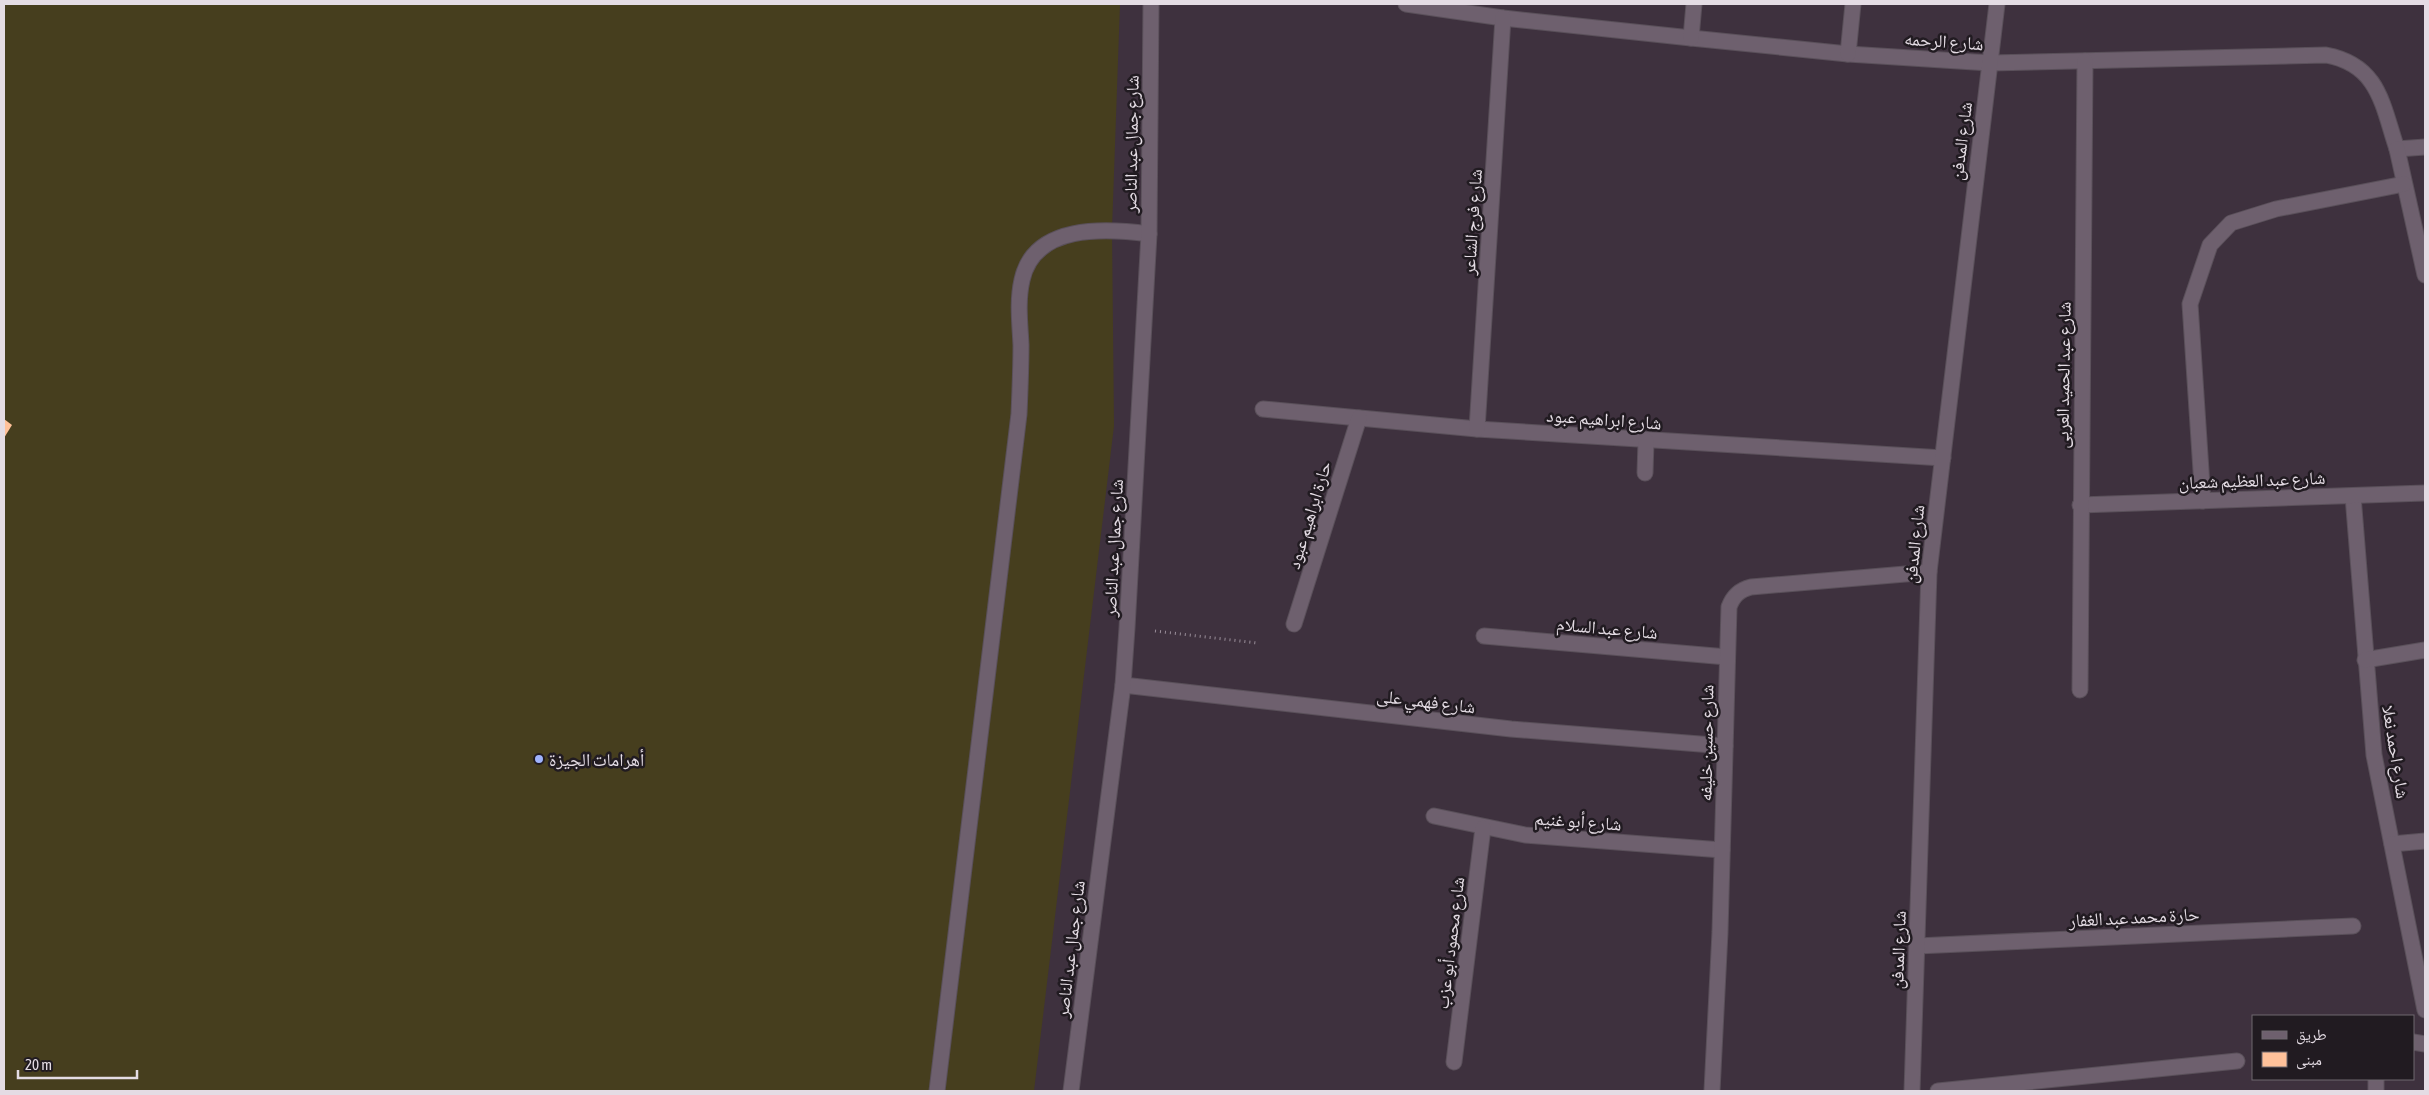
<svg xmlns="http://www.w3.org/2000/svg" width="2429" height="1095" font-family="'Asap Condensed','Noto Naskh Arabic',sans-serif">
<rect width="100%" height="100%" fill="#3e313e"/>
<polygon fill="#463e1e" points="4,4 1120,4 1112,229 1114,426 1034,1091 4,1091"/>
<polygon fill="#ffc19a" points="4,419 12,425 4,438"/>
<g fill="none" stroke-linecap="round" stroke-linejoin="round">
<defs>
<g id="street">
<path d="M1406 4 1503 18 1691 38 1848 54 1990 63 2326 55C2379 65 2382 104 2397 149L2425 147"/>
<polyline points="1691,38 1694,4"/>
<polyline points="1848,54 1853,4"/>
<polyline points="2397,149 2425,275"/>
<polyline points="1263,409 1477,429 1943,458"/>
<polyline points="1477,429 1503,18"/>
<polyline points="1645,473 1646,441"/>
<polyline points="2353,496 2374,755 2425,1010"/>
<polyline points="2203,501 2190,304 2210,245 2231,223 2276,209 2404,184"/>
<polyline points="2080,505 2425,493"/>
<polyline points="1294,624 1359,418"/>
<polyline points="1484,636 1727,657"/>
<polyline points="2365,660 2425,650"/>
<polyline points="1123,685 1511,729 1725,746"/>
<polyline points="2080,690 2085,61"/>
<polyline points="1434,816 1525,835 1722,850"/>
<polyline points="2392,844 2425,841"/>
<polyline points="1917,946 2353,926"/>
<polyline points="2413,1042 2425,1044"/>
<polyline points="1454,1062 1483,828"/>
<path d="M937 1091 1019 414C1020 391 1021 368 1021 345 1020 324 1017 302 1022 280 1034 224 1105 228 1149 234"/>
<polyline points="1071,1091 1123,685 1127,628 1149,234 1151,4"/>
<path d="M1712 1091 1720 932 1729 607C1733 596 1739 590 1751 587L1929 572"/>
<polyline points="1912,1091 1929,572 1997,4"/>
<polyline points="1938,1091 2237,1061"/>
<polyline points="2376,1091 2376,1079"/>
</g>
</defs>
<use href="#street" stroke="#5a505a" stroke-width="17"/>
<polyline stroke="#998e99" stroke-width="3" stroke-dasharray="1 4" stroke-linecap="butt" points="1155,631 1257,643"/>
<use href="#street" stroke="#6e606e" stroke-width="15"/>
</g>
<circle fill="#9fb3fd" stroke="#211b21" stroke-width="2" cx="539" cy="759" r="5"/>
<g text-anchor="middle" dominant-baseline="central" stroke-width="5" stroke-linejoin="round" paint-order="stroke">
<g font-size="18" fill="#e4dce4" stroke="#211b21">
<text transform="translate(1944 41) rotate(4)">شارع الرحمه</text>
<text transform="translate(1961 141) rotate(-83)">شارع المدفن</text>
<text transform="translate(1131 144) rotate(-89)">شارع جمال عبد الناصر</text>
<text transform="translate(1472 222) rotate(-86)">شارع فرج الشاعر</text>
<text transform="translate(2063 375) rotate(-89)">شارع عبد الحميد العربى</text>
<text transform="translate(1604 419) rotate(4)">شارع ابراهيم عبود</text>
<text transform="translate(2252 480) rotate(-2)">شارع عبد العظيم شعبان</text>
<text transform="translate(1309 515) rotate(-73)">حارة ابراهيم عبود</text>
<text transform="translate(1914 544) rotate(-84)">شارع المدفن</text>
<text transform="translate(1113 548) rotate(-87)">شارع جمال عبد الناصر</text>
<text transform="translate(1607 628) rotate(5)">شارع عبد السلام</text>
<text transform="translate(1426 701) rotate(7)">شارع فهمي على</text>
<text transform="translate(1706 743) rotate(-89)">شارع حسين خليفه</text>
<text transform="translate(2396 752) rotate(81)">شارع احمد نعلا</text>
<text transform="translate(1578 821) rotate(4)">شارع أبو غنيم</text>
<text transform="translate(2134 917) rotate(-3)">حارة محمد عبد الغفار</text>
<text transform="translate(1450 943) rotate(-83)">شارع محمود أبو عزب</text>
<text transform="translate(1070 949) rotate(-83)">شارع جمال عبد الناصر</text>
<text transform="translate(1898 950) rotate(-88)">شارع المدفن</text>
</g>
<g font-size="18" fill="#e4dce4" stroke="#211b21" text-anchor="start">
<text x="549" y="759">أهرامات الجيزة</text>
</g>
</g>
<rect width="2429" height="1095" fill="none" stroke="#e4dce4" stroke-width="10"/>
<rect x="2252" y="1015" width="162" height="65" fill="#211b21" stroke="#6f686f"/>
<rect x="2262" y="1031" width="25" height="8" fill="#6e606e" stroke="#6f686f"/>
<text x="2296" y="1040" font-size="15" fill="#e4dce4">طريق</text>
<rect x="2262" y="1052" width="25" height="15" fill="#ffc19a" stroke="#6f686f"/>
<text x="2296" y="1065" font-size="15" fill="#e4dce4">مبنى</text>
<path d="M18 1070v8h119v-8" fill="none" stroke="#e4dce4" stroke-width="2.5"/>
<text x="25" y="1070" font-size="15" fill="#e4dce4" stroke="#211b21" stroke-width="4" paint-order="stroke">20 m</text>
</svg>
